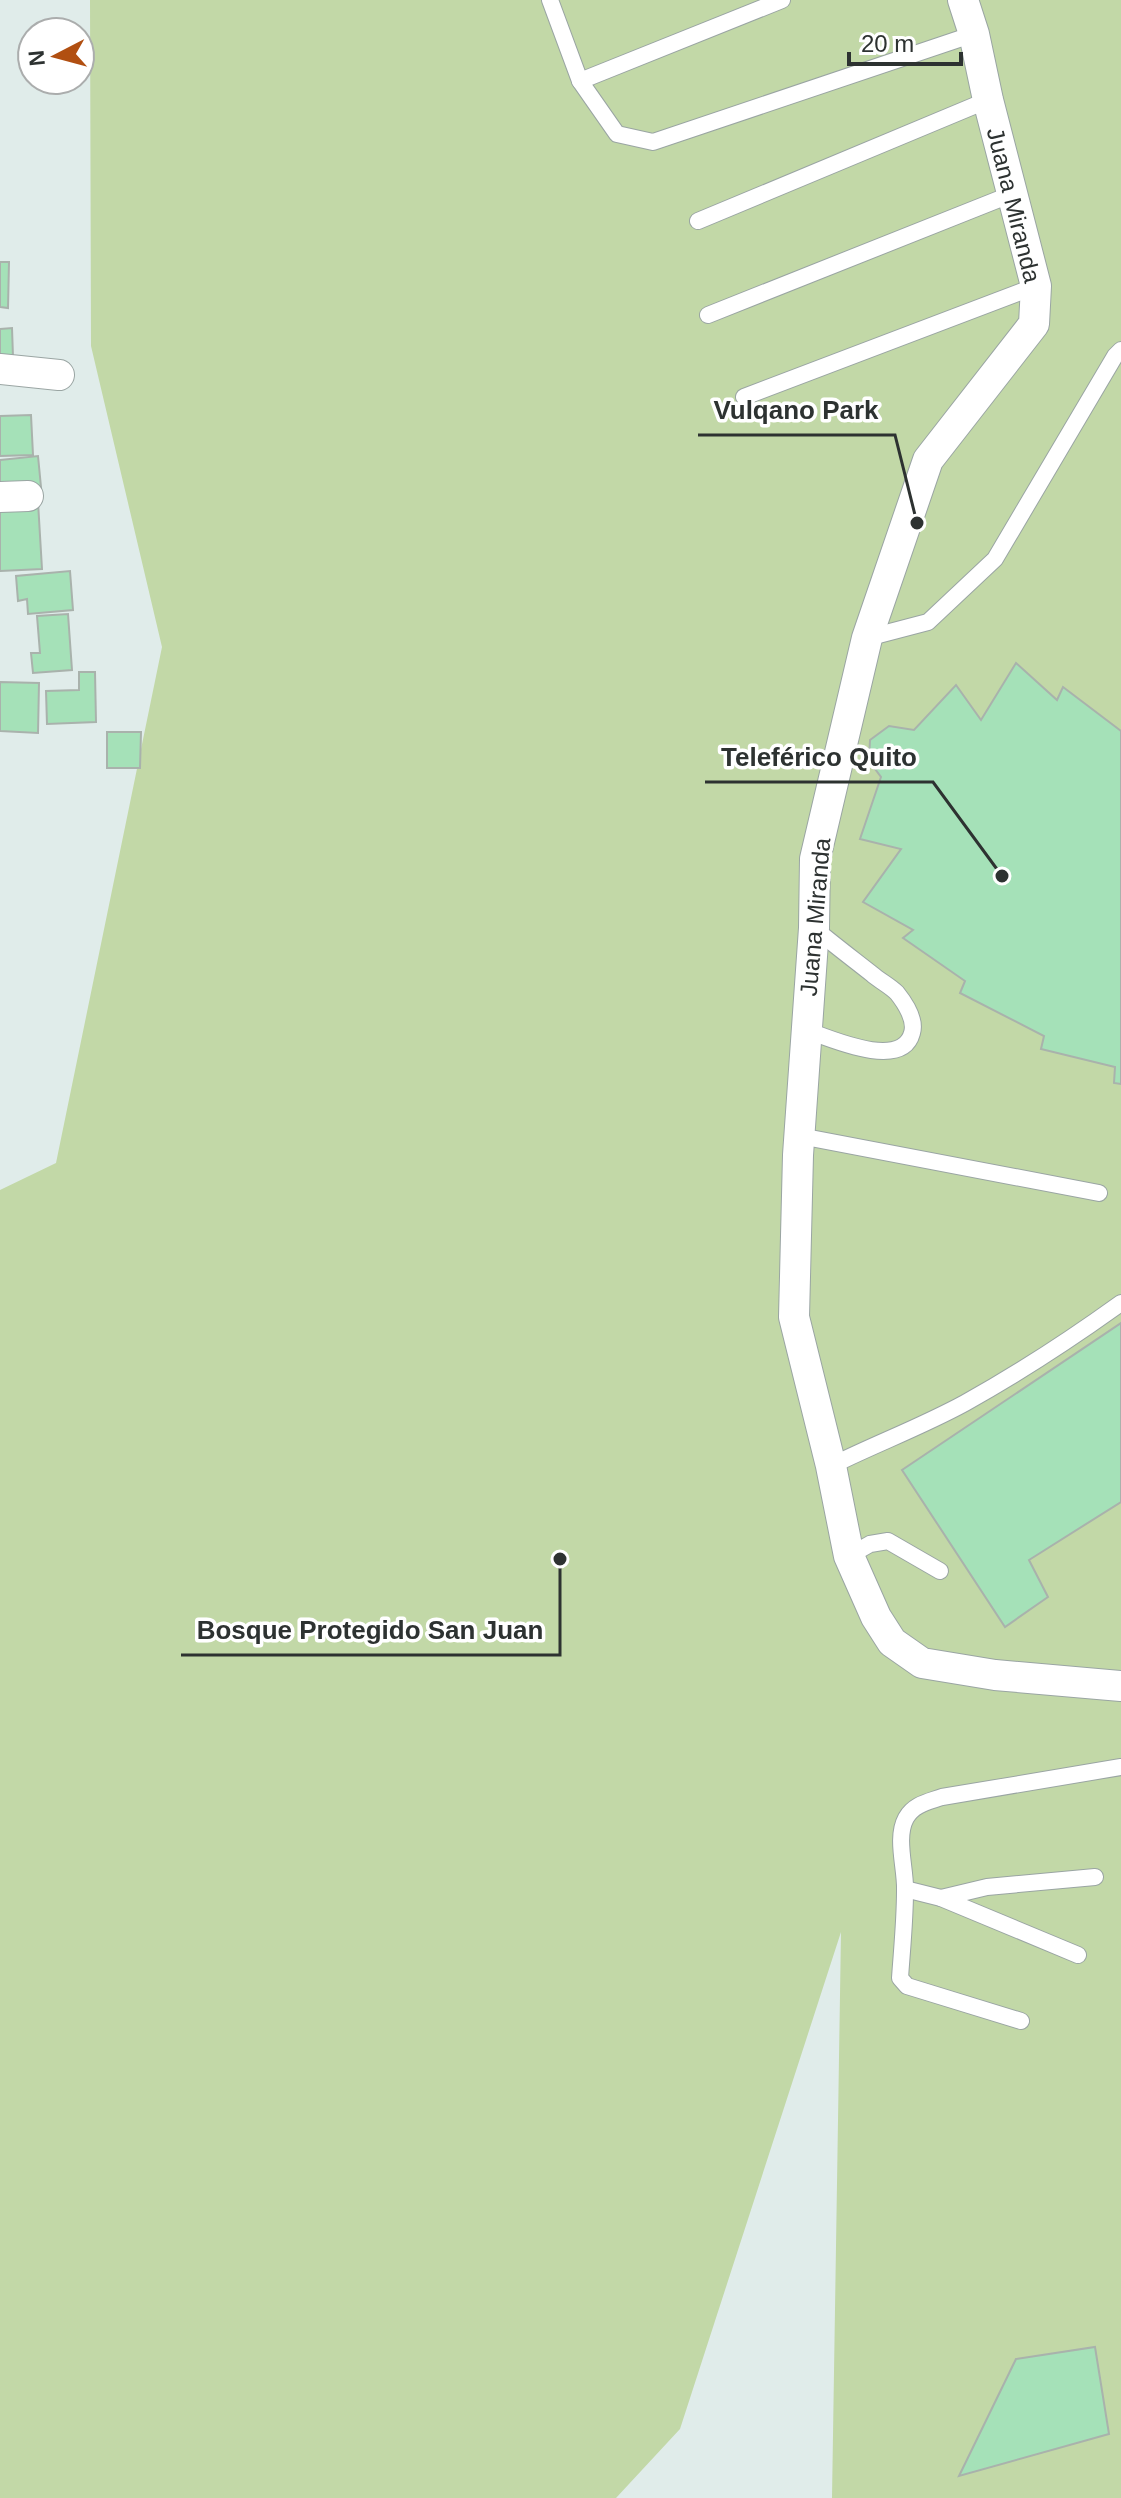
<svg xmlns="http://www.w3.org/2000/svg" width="1121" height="2498" font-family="Helvetica,sans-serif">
<rect width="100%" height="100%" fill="#e0ecea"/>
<polygon fill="#c2d8a7" points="90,0 1121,0 1121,2498 832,2498 841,1932 680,2429 616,2498 0,2498 0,1190 56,1163 162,647 91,346"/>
<g fill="#a5e1b8" stroke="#a9b2ac" stroke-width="2">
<polygon points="0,262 9,262 8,308 0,307"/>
<polygon points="12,328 13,357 0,358 0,329"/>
<polygon points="31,415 33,455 0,456 0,416"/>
<polygon points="38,456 41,487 0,491 0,460"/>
<polygon points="38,502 42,569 0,571 0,504"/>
<polygon points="70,571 73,610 28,614 27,599 18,601 16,576"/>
<polygon points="68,614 72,670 33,673 31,653 40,653 37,616"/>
<polygon points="1016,663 1057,700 1063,687 1121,731 1121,1084 1114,1083 1115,1067 1041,1049 1044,1036 960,993 965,981 903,938 913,930 863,902 901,849 860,839 881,777 869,761 870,740 889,726 914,730 956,685 981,720"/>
<polygon points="79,672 95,672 96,722 47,724 46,691 79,690"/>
<polygon points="0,682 39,683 38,733 0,731"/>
<polygon points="107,732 141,732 140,768 107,768"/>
<polygon points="1121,1323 1121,1502 1029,1560 1048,1597 1005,1627 902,1470"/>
<polygon points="1095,2347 1109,2434 959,2476 1016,2359"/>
</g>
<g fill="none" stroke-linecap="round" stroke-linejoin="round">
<defs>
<g id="service">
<polyline points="550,0 580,81 617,134 653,142 974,34"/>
<polyline points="580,81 782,0"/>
<polyline points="698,221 988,100"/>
<polyline points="708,315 1012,194"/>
<polyline points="744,397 1036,286"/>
<polyline points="867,638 928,622 995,559 1115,356 1121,350"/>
<path d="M806 1030C829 1038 902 1071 912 1033 916 1020 905 1003 897 993 890 986 880 981 872 974 853 959 833 944 814 928"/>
<polyline points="800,1136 1099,1193"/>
<path d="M831 1466C875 1444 921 1427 965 1403 1019 1373 1071 1339 1121 1303"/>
<polyline points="849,1556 870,1544 888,1541 940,1571"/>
<polyline points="905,1889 941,1898 1078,1955"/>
<polyline points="941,1898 987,1887 1095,1877"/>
<path d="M1021 2021 907 1986 900 1978C902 1949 905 1920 905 1891 906 1869 895 1838 906 1818 914 1804 928 1802 942 1797L1121 1767"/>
</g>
<g id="minor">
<polyline points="963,0 974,34 988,100 1036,286 1034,324 928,460 867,638 815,859 814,928 798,1155 794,1317 831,1466 849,1556 876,1617 892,1642 922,1663 995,1675 1121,1686"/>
<polyline points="0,369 59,375"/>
<polyline points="0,497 28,496"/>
</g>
</defs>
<use href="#service" stroke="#9aa5a3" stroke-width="18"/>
<use href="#minor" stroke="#9aa5a3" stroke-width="32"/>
<use href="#service" stroke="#fff" stroke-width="16"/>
<use href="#minor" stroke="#fff" stroke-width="30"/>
</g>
<g text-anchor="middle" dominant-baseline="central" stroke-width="7" stroke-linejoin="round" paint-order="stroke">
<g font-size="24" fill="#2d3231" stroke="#fff">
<text transform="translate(1014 205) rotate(76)">Juana Miranda</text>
<text transform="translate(815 917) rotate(-85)">Juana Miranda</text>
</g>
</g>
<path fill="none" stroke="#2d3231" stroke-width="3" d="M917 523L895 435H698M1002 876L933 782H705M560 1559L560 1655H181"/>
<g fill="#2d3231" stroke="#fff" stroke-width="3">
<circle cx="917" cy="523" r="8"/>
<circle cx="1002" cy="876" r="8"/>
<circle cx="560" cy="1559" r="8"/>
</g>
<g font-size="26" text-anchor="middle" font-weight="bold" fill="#2d3231" stroke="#fff" stroke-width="7" stroke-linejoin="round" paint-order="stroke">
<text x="796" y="419">Vulqano Park</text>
<text x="819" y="766">Teleférico Quito</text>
<text x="370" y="1639">Bosque Protegido San Juan</text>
</g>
<g transform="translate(56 56) rotate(264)"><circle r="38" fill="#ffffff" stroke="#abadad" stroke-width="2"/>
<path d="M0-6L14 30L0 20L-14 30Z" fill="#b14f11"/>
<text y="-12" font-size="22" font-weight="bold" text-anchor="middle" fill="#2d3231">N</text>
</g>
<path d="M849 52v12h112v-12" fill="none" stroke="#2d3231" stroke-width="4"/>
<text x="861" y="52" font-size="24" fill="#2d3231" stroke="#ffffff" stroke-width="6" paint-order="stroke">20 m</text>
</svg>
